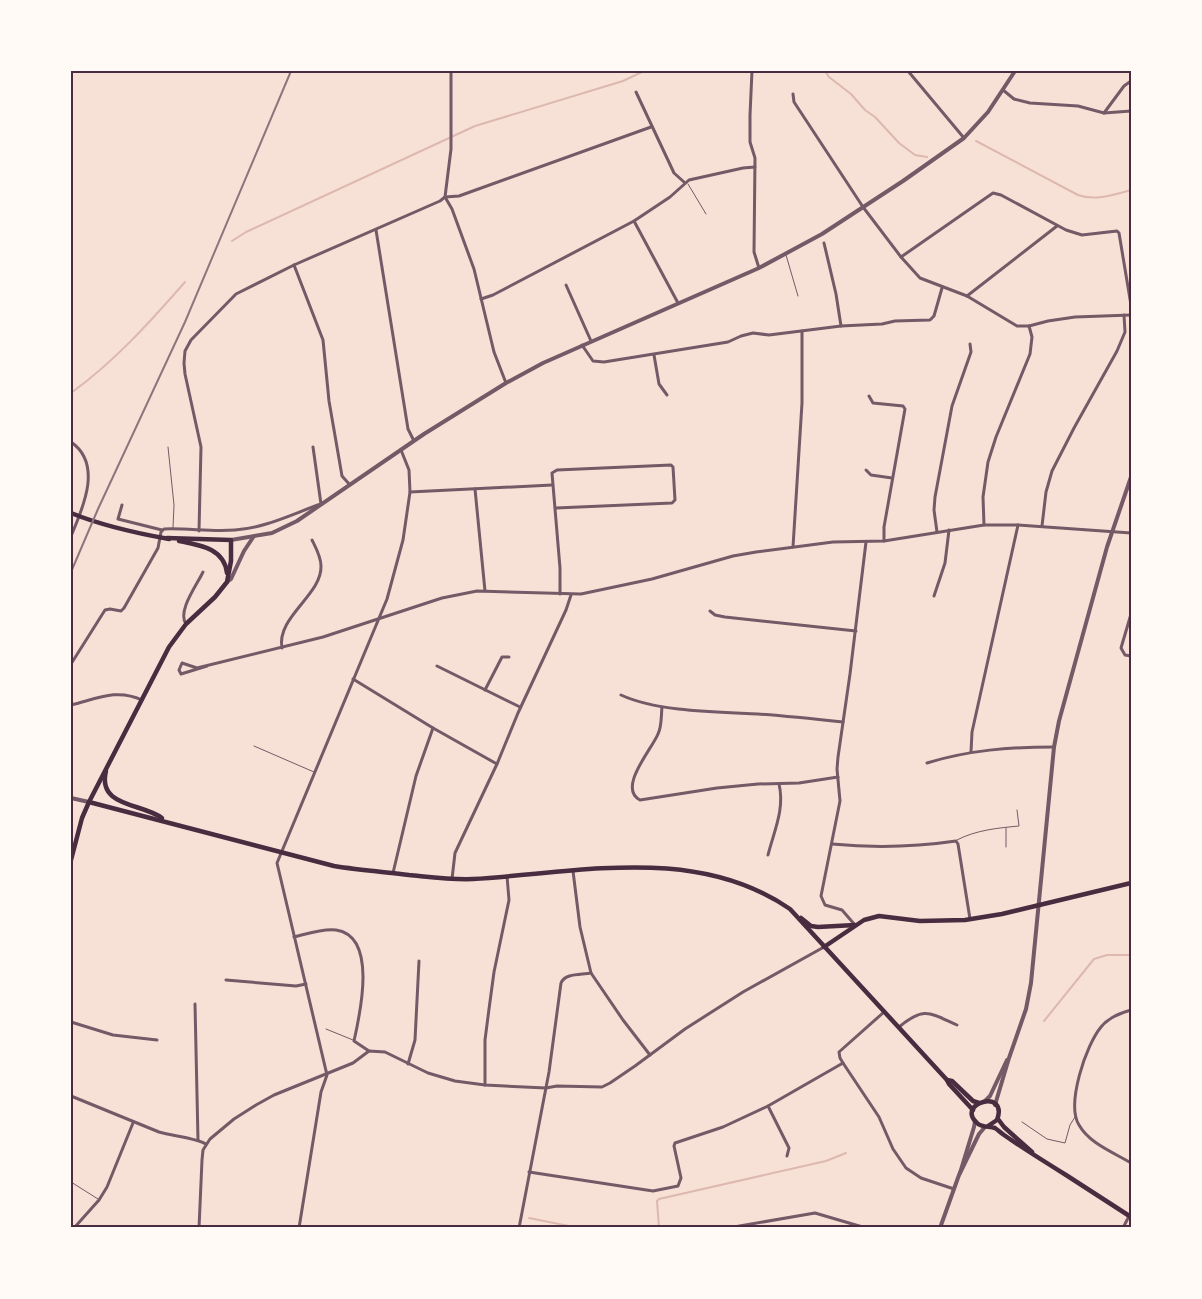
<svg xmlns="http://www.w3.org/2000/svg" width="1202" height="1299" font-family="Rubik,sans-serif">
<rect width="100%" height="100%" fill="#f7e1d7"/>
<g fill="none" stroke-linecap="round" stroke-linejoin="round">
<g stroke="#dcb8b0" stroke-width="2">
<polyline points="825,71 829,77 851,94 865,110 875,117 899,143 915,155 927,157"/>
<path d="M976 141 1078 195C1095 201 1113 195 1131 190"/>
<polyline points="232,241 246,232 475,126 623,81 644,71"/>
<path d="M71 393C114 362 150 322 185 282"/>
<polyline points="1044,1021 1094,959 1107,955 1131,955"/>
<polyline points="529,1218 579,1228"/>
<polyline points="659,1228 657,1201 659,1199 826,1161 846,1153"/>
</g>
<g stroke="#755966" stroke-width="1">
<polyline points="688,184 706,214"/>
<polyline points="786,255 798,296"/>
<polyline points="168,447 174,505 173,528"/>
<polyline points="254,746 314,772"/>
<polyline points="1006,828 1006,847"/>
<path d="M957 840C976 830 998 828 1019 826L1017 810"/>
<polyline points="326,1029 353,1040"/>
<polyline points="1022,1122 1047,1139 1065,1143 1070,1125 1075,1117"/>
<polyline points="71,1182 98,1199"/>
</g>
<g stroke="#755966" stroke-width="3">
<polyline points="451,71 451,149 445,197 452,209 474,269 494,352 506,383"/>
<polyline points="752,71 750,115 750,142 755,158 754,252 759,268"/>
<polyline points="908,71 964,138"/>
<polyline points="1003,90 1014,99 1030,103 1078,106 1104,113 1131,111"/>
<polyline points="636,92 674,173 684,182"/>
<polyline points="793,94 794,102 863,207 901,257 920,278 967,296 1017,326 1029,326 1048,321 1075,317 1131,315"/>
<polyline points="1104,113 1124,86 1131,81"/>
<polyline points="634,221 678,303"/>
<polyline points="376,230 408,429 414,441"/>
<polyline points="824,243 836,294 841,326"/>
<polyline points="901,257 993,193 1001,195 1066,230 1082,235 1117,231 1119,233 1131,305"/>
<polyline points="294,265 323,340 329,401 342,476 350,485"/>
<polyline points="566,285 591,341"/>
<polyline points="967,296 1057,226"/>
<polyline points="481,299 493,295 634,221 670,197 689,180 743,168 755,167"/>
<polyline points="582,345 593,361 604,362 728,342 741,336 753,333 769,335 841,326 882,324 895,321 930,320 934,316 942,288"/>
<polyline points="654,355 659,384 667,395"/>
<polyline points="869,396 873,403 903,406 905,409 884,527 884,541"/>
<path d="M71 442C103 464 83 508 71 536"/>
<polyline points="866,470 871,475 892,478"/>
<polyline points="475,489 485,591"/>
<polyline points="410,492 552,485"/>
<polyline points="122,505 118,519 162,530"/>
<polyline points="556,508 672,503 675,500 673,467 671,465 557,470 552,473 560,568 560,594"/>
<polyline points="984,525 983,497 988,462 996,437 1030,354 1032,337 1029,326"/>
<polyline points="1042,526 1046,492 1052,471 1074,428 1117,351 1125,332 1124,315"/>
<polyline points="199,531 201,447 185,374 184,363 185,351 191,340 236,294 294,265 440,201 445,197 459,196 651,127"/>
<polyline points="937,532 934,510 935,497 952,406 971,352 970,344"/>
<polyline points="793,547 802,403 802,331"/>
<polyline points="934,596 945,563 949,530"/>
<polyline points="710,611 715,615 725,617 856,631"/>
<polyline points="1131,614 1121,648 1125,655 1131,656"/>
<path d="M186 624C177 611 197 585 203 572"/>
<path d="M282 648C276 617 322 595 321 566 321 557 316 548 312 540"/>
<path d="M71 664 105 610 110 609 121 611 124 608 158 548 161 532 164 529C188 528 211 532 235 530 265 528 292 514 321 504L313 447"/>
<polyline points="207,666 181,674 179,670 182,663 197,668 323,637 442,598 477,591 581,594 652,579 733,556 756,552 833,542 884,541 984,525 1018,525 1131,533"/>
<polyline points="437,666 520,707"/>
<polyline points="353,679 433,728 497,764"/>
<polyline points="485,690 502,657 509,657"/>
<path d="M621 695C658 712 717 712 758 714 786 716 815 719 843 722"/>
<path d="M71 705C96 699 117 688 142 700"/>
<path d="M662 707C661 716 662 726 658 734 652 749 617 788 640 800L717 788 758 784 799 783 838 777"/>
<polyline points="971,752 972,732 1018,525"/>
<path d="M927 763C969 750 1010 747 1054 747"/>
<path d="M832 844C873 848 915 847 956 841L958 844 970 919"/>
<path d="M768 855C774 831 785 809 779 784"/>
<polyline points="573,871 580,927 591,973 623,1020 650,1055"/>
<polyline points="393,873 416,776 433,728"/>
<polyline points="452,879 455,853 497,764 518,713 566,610 571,595"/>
<polyline points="855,925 842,910 825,905 821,896 840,801 837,769 838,757 850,674 866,542"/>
<path d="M294 937C307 934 323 928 336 930 378 936 360 1014 354 1041L369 1051"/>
<polyline points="226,980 296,986 306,984"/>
<polyline points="195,1004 198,1140"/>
<path d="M1131 1010C1120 1013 1109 1017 1101 1027 1086 1045 1066 1104 1079 1125 1090 1144 1113 1152 1131 1163"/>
<polyline points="71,1022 113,1035 157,1040"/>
<path d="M899 1027C924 1006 930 1013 957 1025"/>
<polyline points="843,1063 879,1117 893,1149 906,1168 921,1178 954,1189"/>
<polyline points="408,1064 415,1040 419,961"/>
<polyline points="485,1085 485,1040 489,1009 494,972 509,900 507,876"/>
<path d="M71 1096 159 1132C172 1136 196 1138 206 1144"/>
<polyline points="768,1106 789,1148 787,1156"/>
<polyline points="529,1172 653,1191 678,1186 681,1178 674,1146 675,1143 723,1127 768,1106 843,1063 840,1058 839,1052 884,1012"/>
<polyline points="74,1228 99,1200 107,1187 133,1123"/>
<polyline points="199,1228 202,1160 203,1150 210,1139 234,1119 256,1105 274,1095 353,1063 369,1051 385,1052 428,1073 455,1081 485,1085 546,1088 557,1086 602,1087 610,1083 635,1066 685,1029 743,992 824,947"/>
<polyline points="299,1228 321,1092 327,1075 277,863 387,599 403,540 410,492 409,470 401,450"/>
<path d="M519 1228 549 1072 561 983C565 973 581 975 591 973"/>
<polyline points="728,1228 815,1213 866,1228"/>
<polyline points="1123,1228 1129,1216"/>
</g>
<g stroke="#755966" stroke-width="4">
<polyline points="231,540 272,533 297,521 424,434 506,383 543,363 759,268 822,234 903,181 964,138 988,112 1015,71"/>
<polyline points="227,582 231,579 244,551 254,536"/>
<polyline points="71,798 89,802"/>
<polyline points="985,1101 990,1096 1007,1060"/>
<polyline points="995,1105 1009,1058 1026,1009 1031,983 1054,747 1059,721 1107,547 1131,477"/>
<polyline points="960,1173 974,1127 975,1121"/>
<polyline points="940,1228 959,1175 979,1134 985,1127"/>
</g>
<g stroke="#4a2c40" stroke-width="4.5">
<path d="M71 513C103 526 135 533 169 539"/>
<path d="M179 541C199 545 224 548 227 573"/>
<path d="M106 771C97 807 142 803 162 818"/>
<path d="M89 802 334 866C359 870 384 872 409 875 430 877 452 880 473 879 579 873 695 844 790 909L947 1080 949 1084 973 1110"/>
<polyline points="71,860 82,818 89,802 169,647 186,624 215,597 227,582 231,561 231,540 167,538"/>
<polyline points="801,918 811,926 818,927 855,925"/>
<polyline points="824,947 864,920 879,916 920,921 965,920 1002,914 1131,883"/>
<polyline points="947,1080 952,1081 973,1101 979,1103"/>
<polyline points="998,1119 1004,1127 1032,1152"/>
<path d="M988 1126 997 1120C1009 1088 955 1103 977 1123 982 1128 989 1126 995 1128 998 1130 1001 1133 1004 1135 1024 1149 1045 1162 1066 1175 1088 1189 1109 1203 1131 1217"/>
</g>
<polyline stroke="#8f747c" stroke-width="2" points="71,572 98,509 185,322 291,71"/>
</g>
<rect width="1202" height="1299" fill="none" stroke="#fffaf5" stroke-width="145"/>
<rect x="72" y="72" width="1058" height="1154" fill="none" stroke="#4a2c40" stroke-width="2"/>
</svg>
